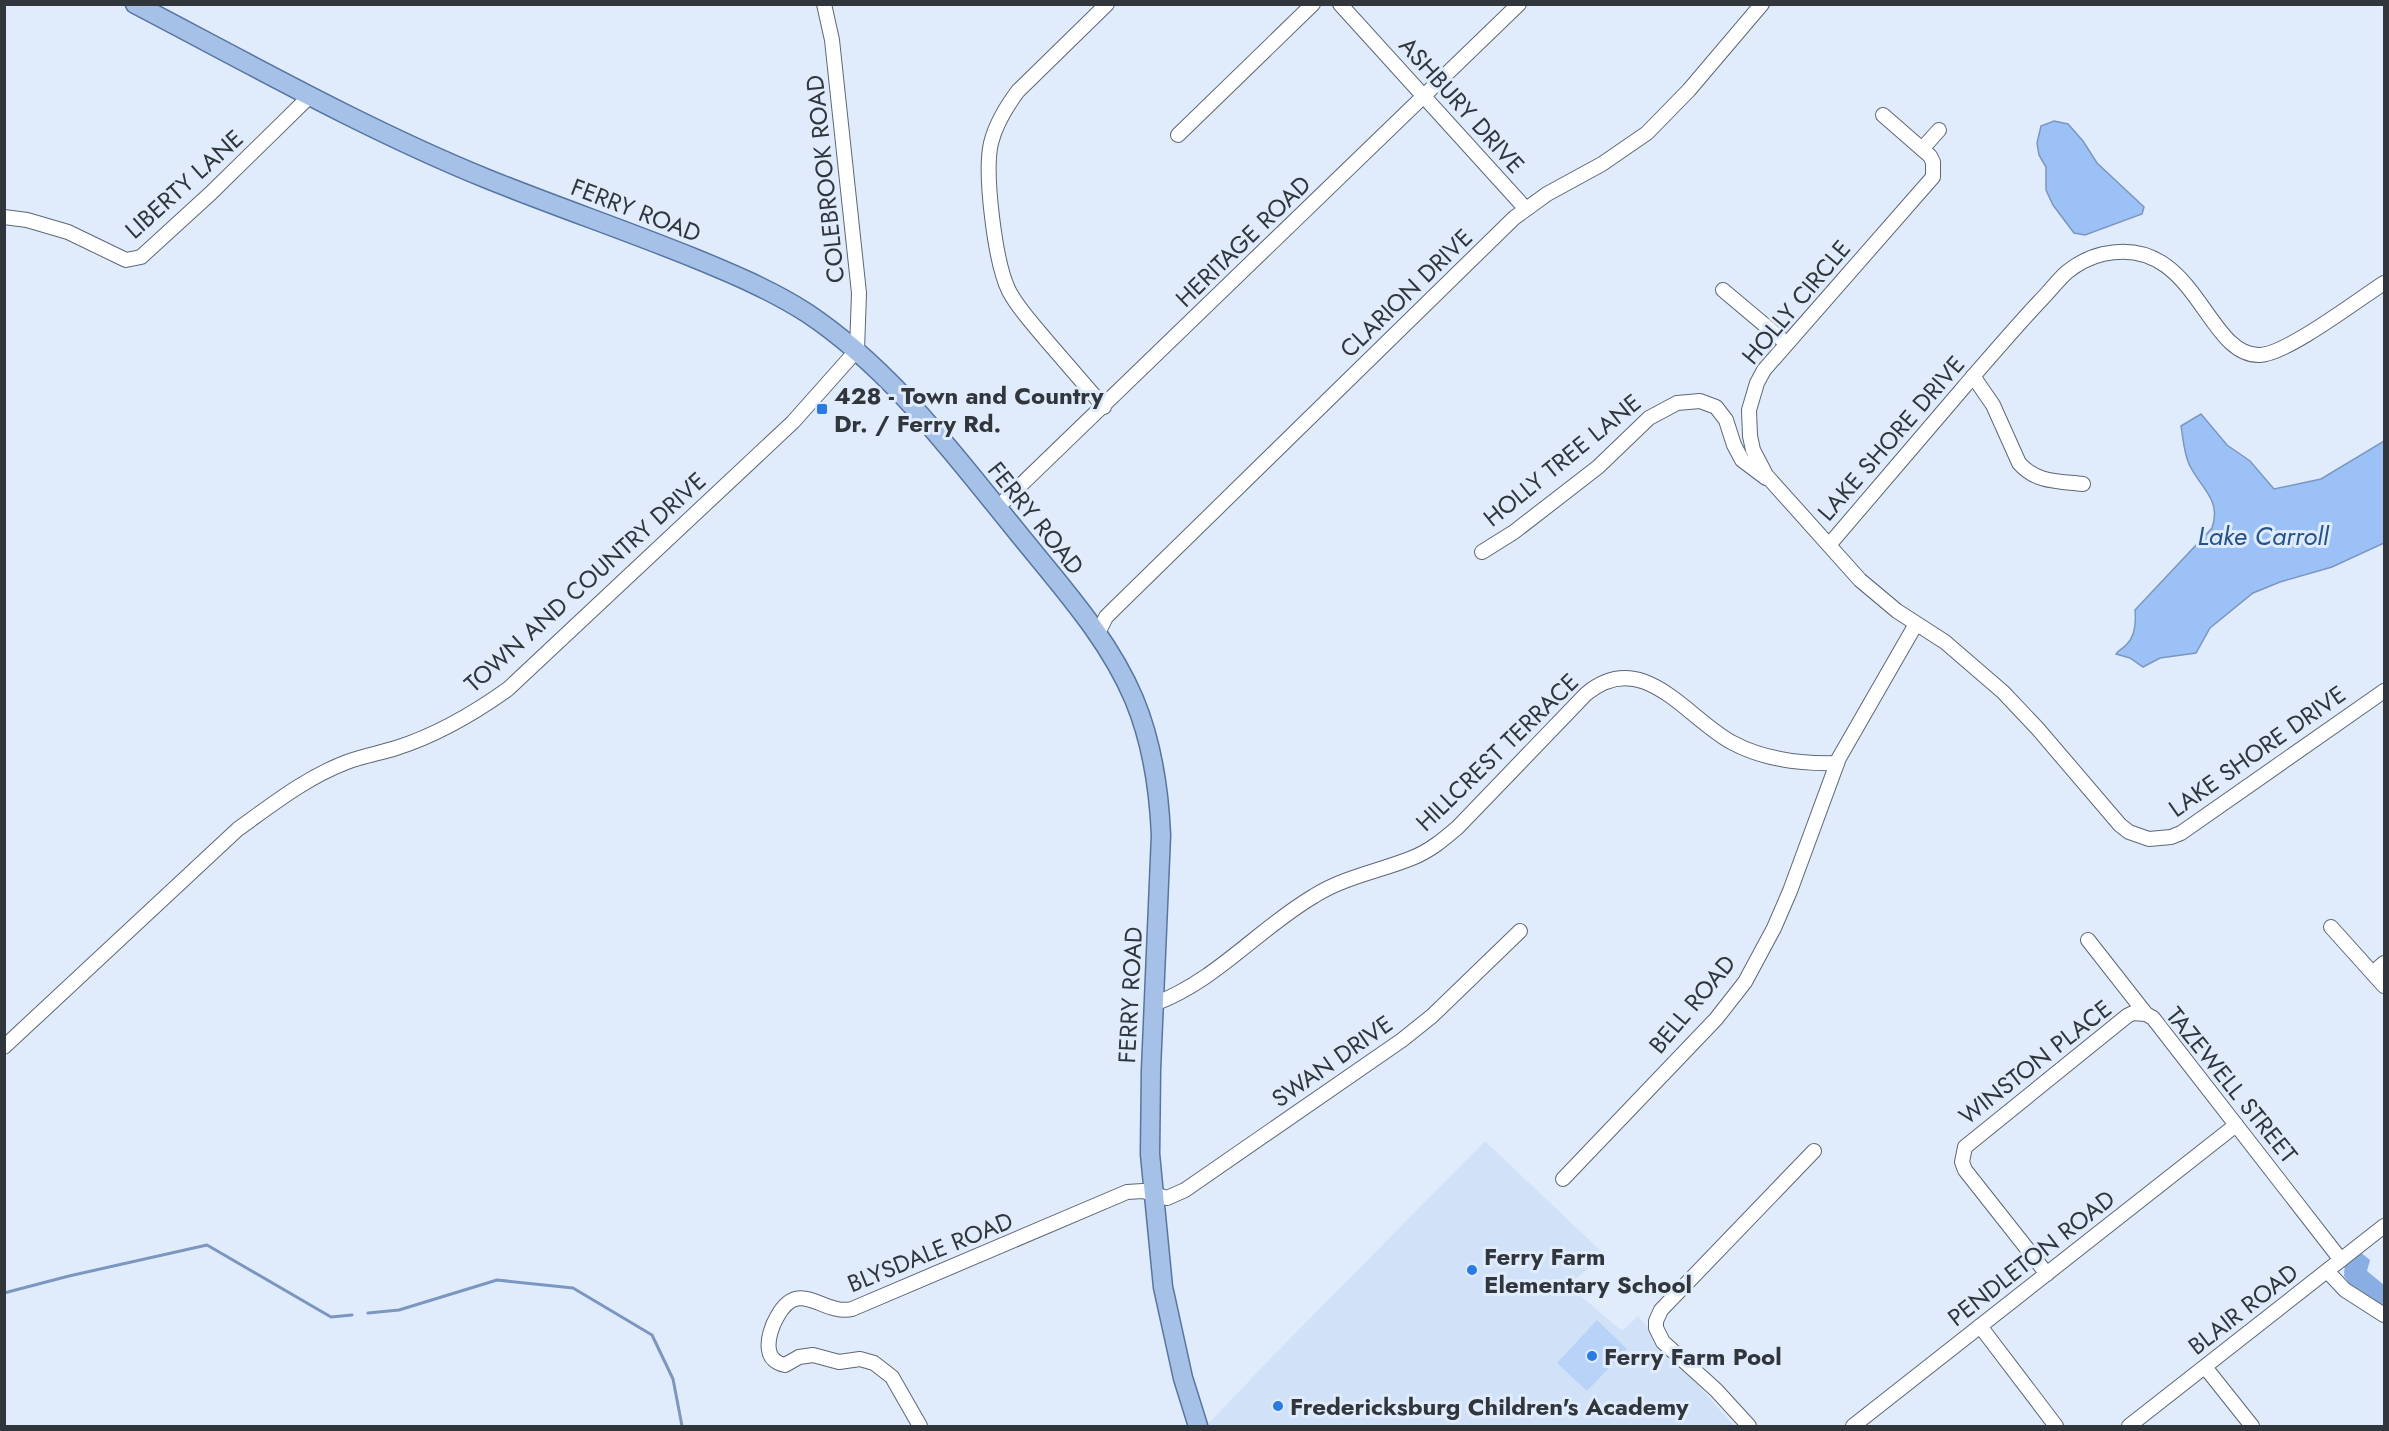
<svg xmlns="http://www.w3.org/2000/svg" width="2389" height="1431" font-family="Jost,sans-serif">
<rect width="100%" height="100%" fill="#e0ecfc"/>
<polygon fill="#d1e2f8" points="1485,1141 1605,1255 1568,1285 1622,1331 1638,1316 1734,1426 1209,1426 1208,1424 1269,1360"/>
<polygon fill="#b8d3f7" points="1597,1320 1627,1349 1587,1391 1557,1363"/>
<polygon fill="#88aee3" points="2360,1252 2370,1260 2367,1271 2384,1285 2384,1313 2356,1292 2344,1276 2345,1259"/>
<g fill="#9bc1f7" stroke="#7b97bf" stroke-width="1.5">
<polygon points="2054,121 2068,124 2083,141 2097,163 2144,207 2142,214 2085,235 2074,233 2053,205 2046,190 2046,167 2039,155 2037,143 2041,126"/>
<path d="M2201 414 2227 445 2250 461 2274 489 2321 479 2384 441V543L2332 567 2280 582 2253 593 2210 628 2196 653 2160 658 2143 667 2130 658 2116 654C2119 649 2123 649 2127 644 2135 636 2136 621 2135 610L2212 528C2222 499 2200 488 2189 464 2184 453 2183 438 2181 426Z"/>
</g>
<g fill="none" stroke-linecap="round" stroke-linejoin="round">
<g stroke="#7b97bf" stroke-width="3">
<polyline points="4,1293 69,1276 207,1245 331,1317 352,1315"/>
<polyline points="368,1313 399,1310 497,1280 573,1288 652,1335 673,1379 682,1426"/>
</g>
<defs>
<g id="minor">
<polyline points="1340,4 1526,209"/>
<polyline points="1883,115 1930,156 1933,162 1933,177 1764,370 1757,383 1749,410 1750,436 1753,450 1766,475 1860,580 1897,611 1945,642 2003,692 2038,729 2120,825 2129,832 2149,839 2171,837 2181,833 2384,691"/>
<polyline points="1178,135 1313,4"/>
<polyline points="1922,149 1939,130"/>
<polyline points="4,217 27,220 68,232 126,260 141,257 211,193 311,95"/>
<polyline points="1723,290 1786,343"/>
<path d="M1973 376 1993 405 2019 463C2036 483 2059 481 2083 484"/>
<path d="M1104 407C1085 385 1066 363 1047 341 1034 325 1019 310 1009 291 995 263 984 173 991 143 996 123 1006 107 1018 91L1107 4"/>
<polyline points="997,508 1519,4"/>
<path d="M1829 545C1874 492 1919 440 1964 387 1989 358 2013 330 2039 302 2049 292 2057 281 2067 272 2077 264 2090 257 2103 254 2196 233 2205 357 2260 355 2287 354 2359 299 2384 283"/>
<polyline points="1482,552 1514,532 1598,467 1649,418 1677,403 1700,401 1716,407 1726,420 1734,445 1742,460 1766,478"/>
<polyline points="1097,635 1106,617 1114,609 1514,218 1547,194 1602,164 1647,133 1689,90 1762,4"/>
<polyline points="2331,927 2384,986"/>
<polyline points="2088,940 2146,1014 2153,1018 2341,1260"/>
<polyline points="2373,973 2384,963"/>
<path d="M1154 1004C1216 981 1258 929 1314 896 1344 877 1380 871 1412 858 1430 851 1444 839 1458 827L1586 694C1643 646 1687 719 1733 743 1765 760 1801 764 1837 763"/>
<path d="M4 1047 238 829C273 804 307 777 347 762 363 756 380 753 396 748 437 735 473 714 508 689L793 422 857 350 859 293 832 40 824 4"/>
<polyline points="1563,1179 1716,1019 1745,982 1774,928 1790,891 1839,758 1916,624"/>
<polyline points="2327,1271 2345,1290 2384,1315"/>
<polyline points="2047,1274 1965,1170 1962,1162 1965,1147 2127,1016 2133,1013 2146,1014"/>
<polyline points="1980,1326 2056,1426"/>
<polyline points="2205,1367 2252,1426"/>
<path d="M920 1426 892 1377 874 1363 860 1359 839 1362 813 1355 799 1357 785 1365C776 1363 770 1358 769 1350 767 1340 772 1325 777 1317 799 1276 823 1316 852 1309L1127 1192 1143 1191 1167 1198 1185 1190 1402 1040 1432 1016 1520 931"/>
<polyline points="1749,1426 1716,1390 1663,1342 1656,1328 1656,1321 1661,1310 1814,1151"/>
<polyline points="1853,1426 2236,1125"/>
<polyline points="2129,1426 2384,1226"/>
</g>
<path id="major" d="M135 4C250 64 365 129 485 178 554 206 625 230 694 258 733 274 771 290 807 313 891 369 951 451 1014 528 1057 582 1107 635 1134 699 1152 742 1159 789 1161 835L1151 1070 1150 1154 1163 1287 1183 1378 1198 1426"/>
</defs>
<use href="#minor" stroke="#5d6775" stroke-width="16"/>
<use href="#major" stroke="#5676a1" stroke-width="21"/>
<use href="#minor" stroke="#fff" stroke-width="14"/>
<use href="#major" stroke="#a6c1e7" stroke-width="18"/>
</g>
<g fill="#277be6" stroke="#e0ecfc" stroke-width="2">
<rect x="816" y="403" width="12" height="12" rx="3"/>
<circle cx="1472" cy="1270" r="6"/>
<circle cx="1592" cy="1356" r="6"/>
<circle cx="1278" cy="1406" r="6"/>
</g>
<g text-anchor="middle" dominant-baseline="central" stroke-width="6" stroke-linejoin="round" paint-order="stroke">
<g font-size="24" fill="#31363c" stroke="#e0ecfc">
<text transform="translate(1462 105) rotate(48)">ASHBURY DRIVE</text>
<text transform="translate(825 179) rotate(-96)">COLEBROOK ROAD</text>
<text transform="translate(184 184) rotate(-42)">LIBERTY LANE</text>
<text transform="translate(636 210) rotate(21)">FERRY ROAD</text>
<text transform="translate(1243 241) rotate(-44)">HERITAGE ROAD</text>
<text transform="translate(1406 293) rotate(-44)">CLARION DRIVE</text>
<text transform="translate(1796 302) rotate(-50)">HOLLY CIRCLE</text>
<text transform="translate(1891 438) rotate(-49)">LAKE SHORE DRIVE</text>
<text transform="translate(1562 460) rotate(-39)">HOLLY TREE LANE</text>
<text transform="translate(1036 518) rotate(51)">FERRY ROAD</text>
<text transform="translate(585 582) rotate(-42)">TOWN AND COUNTRY DRIVE</text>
<text transform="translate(2257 751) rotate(-35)">LAKE SHORE DRIVE</text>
<text transform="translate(1497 752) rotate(-44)">HILLCREST TERRACE</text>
<text transform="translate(1130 995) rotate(-87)">FERRY ROAD</text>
<text transform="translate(1692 1004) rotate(-50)">BELL ROAD</text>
<text transform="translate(1332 1061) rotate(-35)">SWAN DRIVE</text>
<text transform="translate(2035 1062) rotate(-38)">WINSTON PLACE</text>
<text transform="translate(2232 1085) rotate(51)">TAZEWELL STREET</text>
<text transform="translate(930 1252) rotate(-22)">BLYSDALE ROAD</text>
<text transform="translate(2031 1258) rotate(-38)">PENDLETON ROAD</text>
<text transform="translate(2243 1309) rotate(-38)">BLAIR ROAD</text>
</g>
<g font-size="24" font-weight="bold" fill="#31363c" stroke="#e0ecfc" text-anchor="start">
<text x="834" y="395">428 - Town and Country<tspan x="834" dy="28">Dr. / Ferry Rd.</tspan></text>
<text x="1484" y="1256">Ferry Farm<tspan x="1484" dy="28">Elementary School</tspan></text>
<text x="1604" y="1356">Ferry Farm Pool</text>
<text x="1290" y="1406">Fredericksburg Children's Academy</text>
</g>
<g font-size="26" font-style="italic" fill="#225291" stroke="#e0ecfc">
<text x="2263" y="536">Lake Carroll</text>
</g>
</g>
<rect width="2389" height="1431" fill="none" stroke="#31363c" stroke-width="12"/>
</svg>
